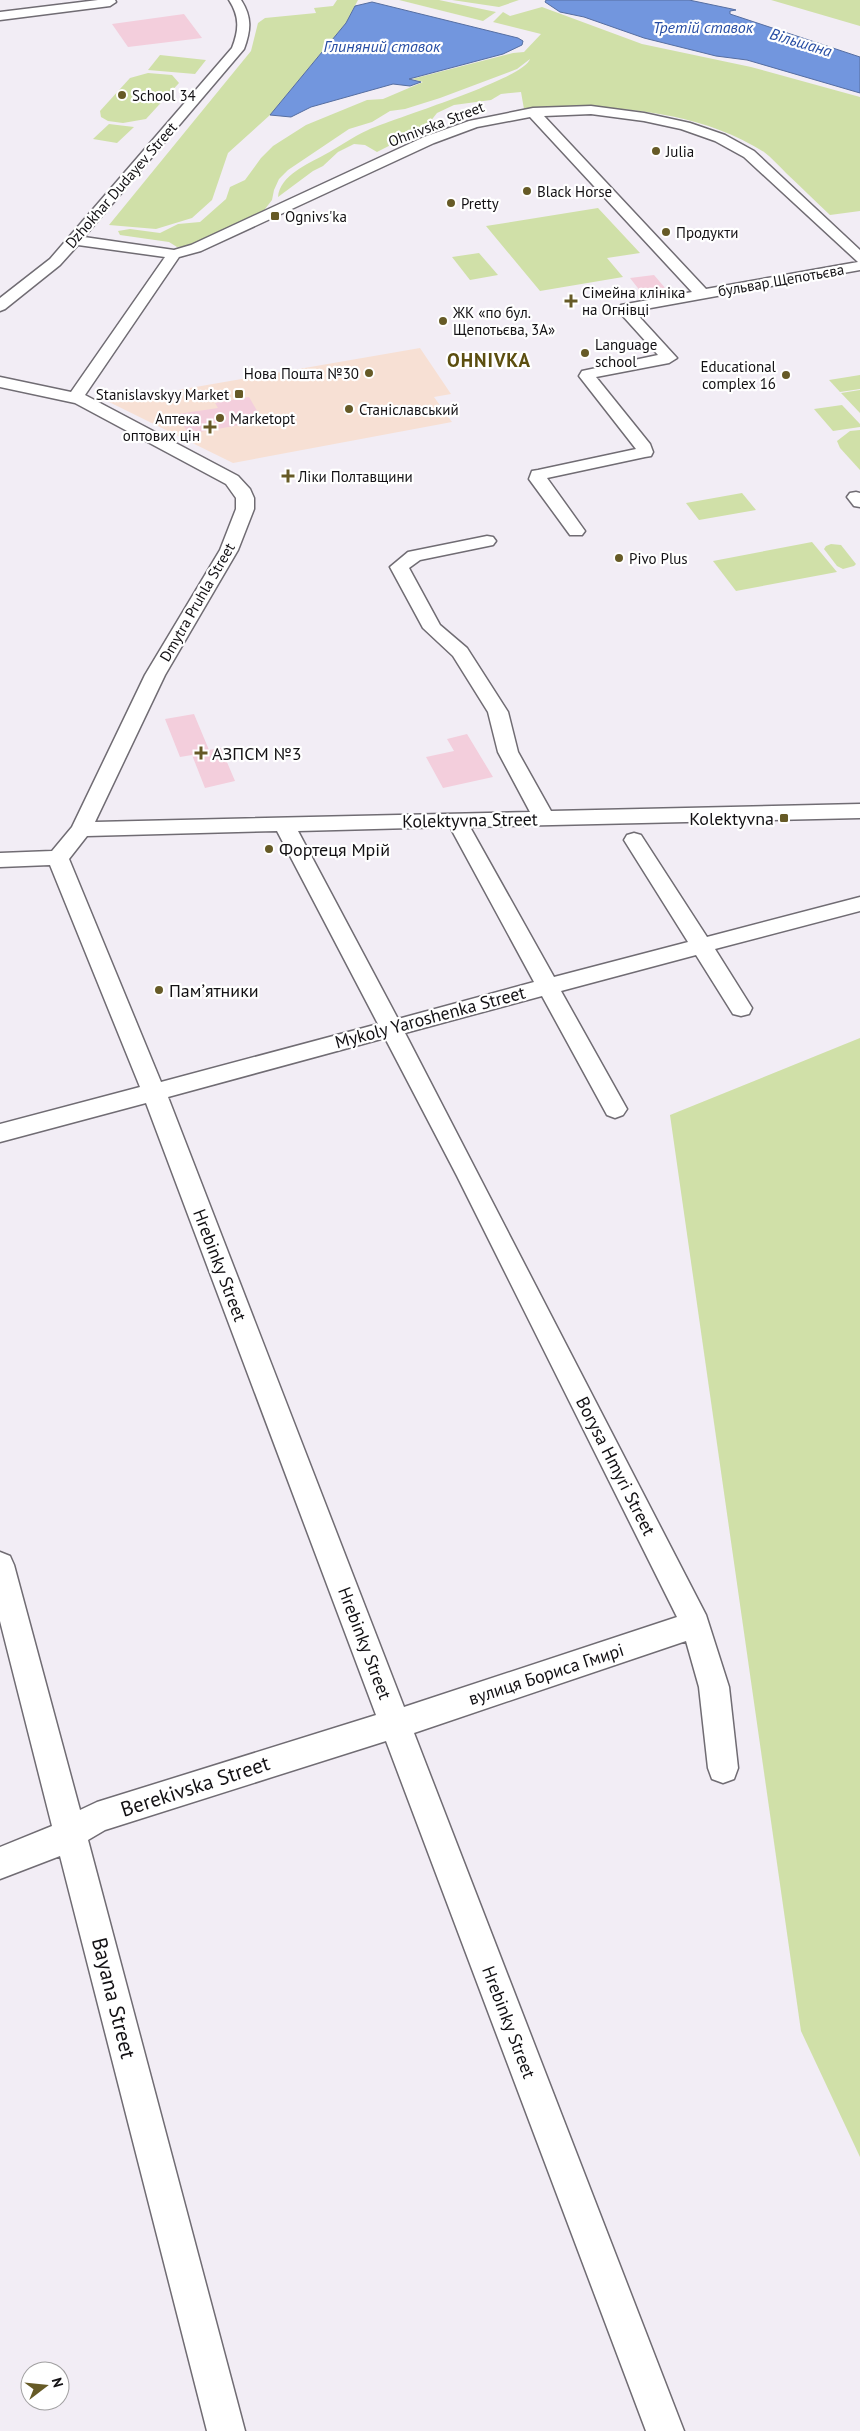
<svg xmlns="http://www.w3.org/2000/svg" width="860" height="2431" font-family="'PT Sans',sans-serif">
<rect width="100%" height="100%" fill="#f2edf5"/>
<polygon fill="#f7e0d4" points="420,348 451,394 434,397 452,422 233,463 109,402"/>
<g fill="#d0e0a8">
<polygon points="337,0 358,0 346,23 270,115 228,153 212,200 192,218 156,229 109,225 251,51 258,23 265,18 316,13 314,8 333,6"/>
<polygon points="399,0 439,0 496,12 483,21"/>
<polygon points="452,0 519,0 499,7"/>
<polygon points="771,0 860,0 860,26"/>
<path d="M542 7 642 44 751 67 860 97V211L830 215C815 201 801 187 786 173 779 166 772 158 764 152 694 108 604 104 524 109L521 92 501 94 491 100 454 105 437 113 426 127 377 152 365 145 354 144 338 152 323 166 313 171 278 197C280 175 308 164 324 155 339 147 352 137 368 130 394 118 524 79 530 59L517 69 440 98 405 109 390 111 372 122 349 129 288 170 279 179 274 190 272 200 262 213 190 246 177 247 169 242 120 235 118 231 130 229 160 233 178 224 200 222 226 199 230 187 245 180 261 158 273 146 306 125 367 100 383 99 423 82 412 79 513 53 524 52 541 34 493 22 503 12 510 16Z"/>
<polygon points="160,55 206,60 195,74 148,70"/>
<polygon points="148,73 172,75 179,83 146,119 123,123 108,121 101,117 100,111 130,78"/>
<polygon points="109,124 134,127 117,143 93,139"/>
<polygon points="598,208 640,253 607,258 623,277 540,291 486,226"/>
<polygon points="479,253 498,275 470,280 452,257"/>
<polygon points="860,375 860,389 840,392 829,380"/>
<polygon points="860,390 860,413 841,393"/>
<polygon points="842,405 860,424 860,427 833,431 814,409"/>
<polygon points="860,430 860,470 840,448 837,441 850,431"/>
<polygon points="742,493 756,510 699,520 686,503"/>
<polygon points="812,542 837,572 736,591 713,561"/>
<polygon points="831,544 841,545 856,564 854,566 843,569 837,566 824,549 826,546"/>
<polygon points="860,1038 860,2157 801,2031 670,1115"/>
</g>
<g fill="#7296de" stroke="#566ea1">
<polygon points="546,0 689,0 732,9 736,10 730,11 730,14 860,57 860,93 747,60 716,56 644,38 584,17 560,12 545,2"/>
<polygon points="372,2 518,38 523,41 522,45 503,54 409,79 421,82 410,86 393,84 311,107 291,117 270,115 346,23 355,6"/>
</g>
<g fill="#f3cedc">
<polygon points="184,14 202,38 128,47 112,24"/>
<polygon points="654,275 666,289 641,292 630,278"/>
<polygon points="249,397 263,421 188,434 178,414 218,408 215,403"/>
<polygon points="194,714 209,750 221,748 235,781 205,788 192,755 180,757 165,719"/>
<polygon points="467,734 493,777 443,788 426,757 454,751 447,739"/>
</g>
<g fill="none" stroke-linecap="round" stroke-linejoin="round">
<defs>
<g id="minor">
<polygon points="98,0 115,0 116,2 110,6 0,20 0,12"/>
<path d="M229 0H241C252 17 251 30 244 49L84 237 174 250 191 245 424 137 469 121 533 108 591 106 644 113 690 123 725 135 754 151 860 250V270L634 311 677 358 669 363 596 377 650 444 653 452 651 456 645 457 547 478 585 531 582 535H570L529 479 532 471 538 470 636 449 579 376 582 371 658 355 621 314 618 311 621 305 692 292 530 117 477 127 434 143 201 251 179 257 85 395 238 476 250 489 254 498V509L238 550 165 675 95 822 530 812 498 752 488 712 453 656 423 628 390 567 408 552 487 536 493 537 496 541 493 545 420 560 409 568 440 625 467 648 508 712 518 752 551 811 860 804V818L470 827 554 977 688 942 624 840 627 835 634 833 641 835 707 937 860 897V911L715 949 752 1008 749 1014 741 1016 733 1014 696 955 561 991 627 1109 623 1115 615 1118 607 1115 542 996 405 1033 706 1615 729 1687 738 1768 734 1779 723 1783 712 1779 708 1768 699 1687 686 1641 414 1733 684 2431H646L386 1741 105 1830 88 1840 245 2431H207L60 1856 0 1879V1847L52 1826 0 1621V1552L10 1556 14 1565 80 1810 97 1802 376 1715 146 1103 0 1142V1124L140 1087 50 865 0 867V853L52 851 72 827 145 675 220 550 236 509V498L226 484 75 403 0 387V377L71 392 165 257 78 245 60 265 5 309 0 311V298L50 259 232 48C239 30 240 17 229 0ZM591 114 644 121 681 129 715 141 744 157 858 262 706 289 544 116ZM450 827 534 982 398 1019 298 831ZM277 831 378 1024 161 1082 69 859 87 836ZM385 1038 457 1176 677 1617 404 1707 168 1097Z"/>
<polygon points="856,492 860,493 860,507 854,506 847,497 850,493"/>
</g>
</defs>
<use href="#minor" stroke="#706c73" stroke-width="3"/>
<use href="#minor" fill="#fff" fill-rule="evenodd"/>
</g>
<g fill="#665a26" stroke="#fff" stroke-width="2">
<circle cx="122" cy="95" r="5"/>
<circle cx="656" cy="151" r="5"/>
<circle cx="527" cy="191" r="5"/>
<circle cx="451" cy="203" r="5"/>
<rect x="270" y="211" width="10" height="10" rx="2.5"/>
<circle cx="666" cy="232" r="5"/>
<path d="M568.5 293.5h5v5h5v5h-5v5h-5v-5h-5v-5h5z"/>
<circle cx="443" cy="321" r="5"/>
<circle cx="585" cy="353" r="5"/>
<circle cx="369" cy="373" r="5"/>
<circle cx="786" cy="375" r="5"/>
<rect x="234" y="389" width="10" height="10" rx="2.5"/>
<circle cx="349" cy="409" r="5"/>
<circle cx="220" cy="418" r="5"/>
<path d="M207.5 419.5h5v5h5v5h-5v5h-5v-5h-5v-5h5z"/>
<path d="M285.5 468.5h5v5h5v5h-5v5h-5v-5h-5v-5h5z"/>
<circle cx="619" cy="558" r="5"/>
<path d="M198.5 745.5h5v5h5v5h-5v5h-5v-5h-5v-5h5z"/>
<rect x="779" y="813" width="10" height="10" rx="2.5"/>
<circle cx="269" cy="849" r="5"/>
<circle cx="159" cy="990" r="5"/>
</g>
<g text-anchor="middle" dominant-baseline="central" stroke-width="4.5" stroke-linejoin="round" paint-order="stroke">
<g font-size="15" fill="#131114" stroke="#fff" text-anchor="start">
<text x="132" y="95">School 34</text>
<text x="666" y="151">Julia</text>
<text x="537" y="191">Black Horse</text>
<text x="461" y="203">Pretty</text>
<text x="285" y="216">Ognivs'ka</text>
<text x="676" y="232">Продукти</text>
<text x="582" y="292">Сімейна клініка<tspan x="582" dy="17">на Огнівці</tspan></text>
<text x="453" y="312">ЖК «по бул.<tspan x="453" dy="17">Щепотьєва, 3А»</tspan></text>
<text x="595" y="344">Language<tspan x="595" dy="17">school</tspan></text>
<text x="776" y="366" text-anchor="end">Educational<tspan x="776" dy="17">complex 16</tspan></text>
<text x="359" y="373" text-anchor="end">Нова Пошта №30</text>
<text x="229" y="394" text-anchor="end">Stanislavskyy Market</text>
<text x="359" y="409">Станіславський</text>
<text x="200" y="418" text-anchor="end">Аптека<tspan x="200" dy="17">оптових цін</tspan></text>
<text x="230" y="418">Marketopt</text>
<text x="298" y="476">Ліки Полтавщини</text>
<text x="629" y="558">Pivo Plus</text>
</g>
<g font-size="15" fill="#131114" stroke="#fff">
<text transform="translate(436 124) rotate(-21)">Ohnivska Street</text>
<text transform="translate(121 185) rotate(-49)">Dzhokhar Dudayev Street</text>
<text transform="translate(781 280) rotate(-10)">бульвар Щепотьєва</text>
<text transform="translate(197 602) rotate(-60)">Dmytra Pruhla Street</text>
</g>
<g font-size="16" font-style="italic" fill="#274da3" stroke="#fff">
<text x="703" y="27">Третій ставок</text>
<text transform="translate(801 42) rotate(17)">Вільшана</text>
<text x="382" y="46">Глиняний ставок</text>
</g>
<g font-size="18" fill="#131114" stroke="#fff" text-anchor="start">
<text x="212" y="753">АЗПСМ №3</text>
<text x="774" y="818" text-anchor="end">Kolektyvna</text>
<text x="279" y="849">Фортеця Мрій</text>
<text x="169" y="990">Памʼятники</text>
</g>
<g font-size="18" fill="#131114" stroke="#fff">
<text transform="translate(470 820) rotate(-1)">Kolektyvna Street</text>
<text transform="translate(430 1017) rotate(-15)">Mykoly Yaroshenka Street</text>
<text transform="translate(220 1265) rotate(69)">Hrebinky Street</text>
<text transform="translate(616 1466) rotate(63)">Borysa Hmyri Street</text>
<text transform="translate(365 1643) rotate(69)">Hrebinky Street</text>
<text transform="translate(546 1674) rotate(-18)">вулиця Бориса Гмирі</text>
<text transform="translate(509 2022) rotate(69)">Hrebinky Street</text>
</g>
<g font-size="19" font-weight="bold" letter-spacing="1" fill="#5c4e0f" stroke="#fff">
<text x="489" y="360">OHNIVKA</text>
</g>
<g font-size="21" fill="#131114" stroke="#fff">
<text transform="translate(195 1786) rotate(-18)">Berekivska Street</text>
<text transform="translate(114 1998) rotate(76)">Bayana Street</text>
</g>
</g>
<g transform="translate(45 2386) rotate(74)"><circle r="24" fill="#ffffff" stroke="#a1a0a1"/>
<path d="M0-4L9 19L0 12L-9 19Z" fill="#665a26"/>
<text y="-8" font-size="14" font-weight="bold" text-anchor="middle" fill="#131114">N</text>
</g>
</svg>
